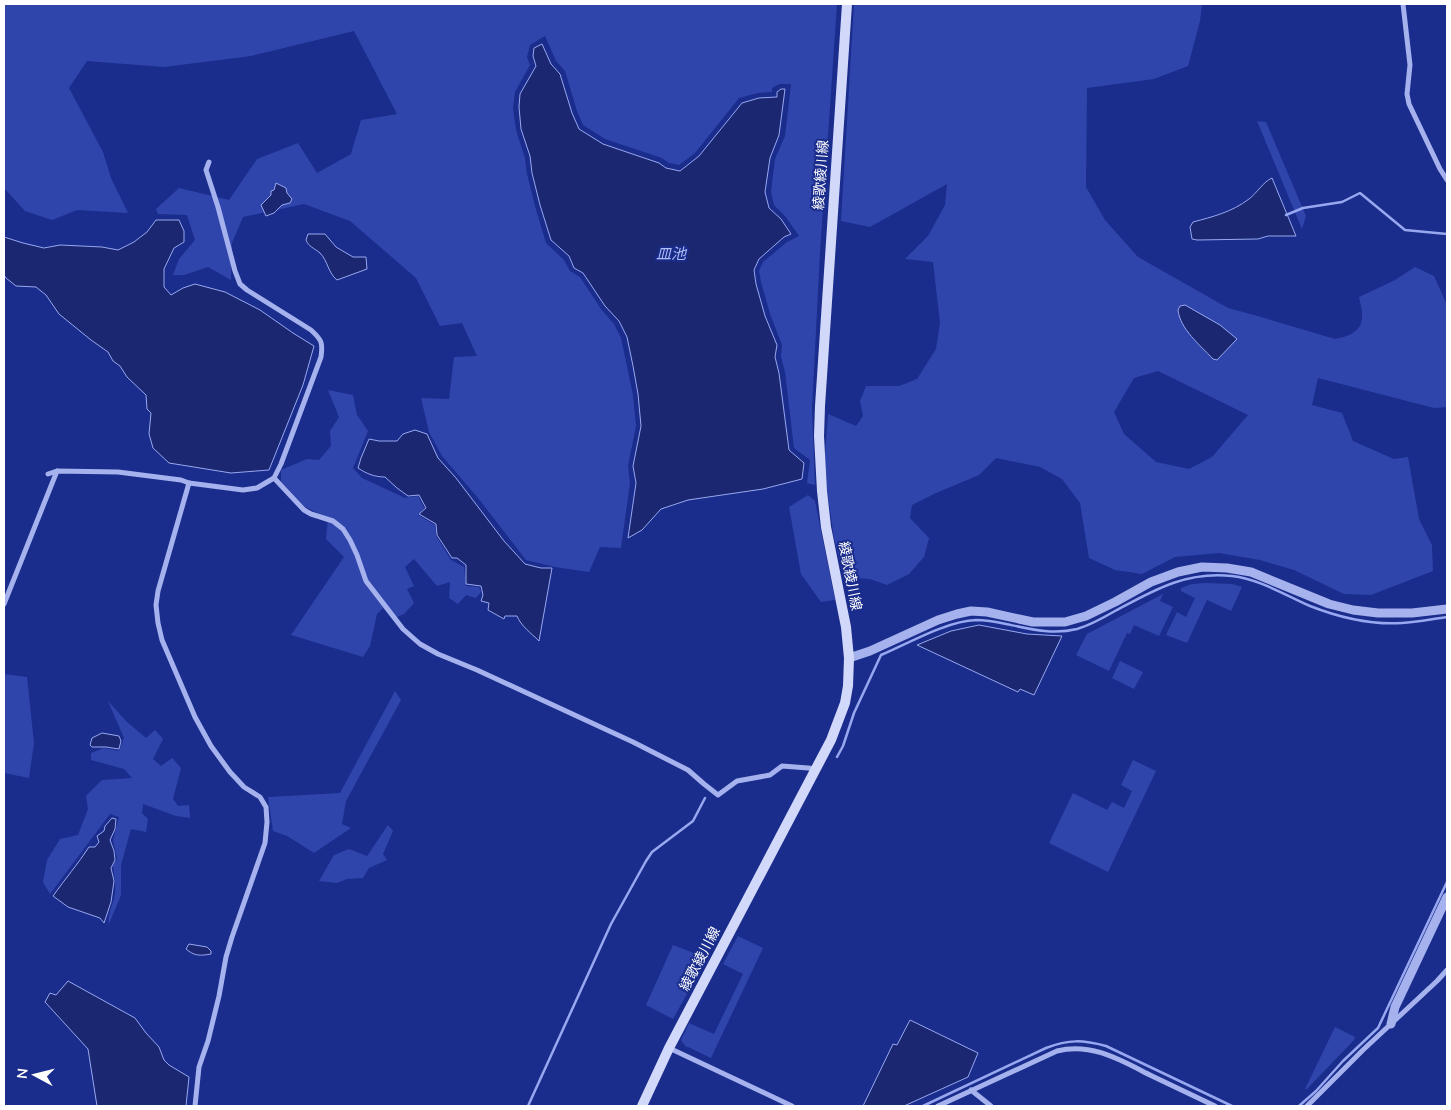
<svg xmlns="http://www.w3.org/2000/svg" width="1451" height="1110" font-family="'Nunito Sans','Noto Sans JP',sans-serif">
<rect width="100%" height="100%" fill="#1a2c8c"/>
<g fill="#3045ac" fill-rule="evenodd">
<polygon points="4,4 837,4 820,252 812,409 815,485 807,483 810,460 794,448 785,372 781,356 782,345 770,314 761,282 759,271 763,262 787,242 799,236 785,216 774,205 771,192 775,159 785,136 791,84 779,84 772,88 772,92 758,93 739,98 695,153 679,165 669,163 662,158 605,139 583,125 577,111 565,71 556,61 545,36 530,45 527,57 530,65 515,92 513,108 516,130 525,158 527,174 535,206 546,243 564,260 570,271 580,277 601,309 614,324 621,338 633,395 636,426 628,466 630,483 621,548 600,547 589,572 555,567 526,560 478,498 442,456 429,432 421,398 449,399 454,357 477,356 462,323 440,326 416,278 350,221 304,204 243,217 232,243 231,280 208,267 184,275 173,275 179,259 195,240 187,215 158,214 156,209 179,188 229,200 257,159 298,143 317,173 351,154 361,120 397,114 354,31 251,56 164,67 87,61 69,88 103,152 111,178 128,213 77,210 52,220 25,211 4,188"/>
<path d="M854 4H1202L1200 21 1188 66 1154 79 1087 88 1086 187 1105 220 1138 257 1228 308 1254 315 1335 339C1347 337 1361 332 1362 318 1363 311 1360 303 1359 297L1395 280 1415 267 1434 276 1447 305V407L1434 408 1318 378 1312 405 1342 413 1353 441 1394 459 1408 457 1419 519 1432 545 1433 571 1371 595 1344 594 1294 570 1260 560 1219 553 1175 557 1142 574 1115 570 1089 558 1080 503 1062 479 1040 467 996 458 979 475 936 493 912 505 910 518 929 538 924 557 909 574 887 585 870 579 844 577 834 538 824 469 828 414 856 426 863 416 860 401 866 386H899L917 379 936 349 940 323 933 262 905 259 928 236 945 205 947 184 870 227 841 221ZM1158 371 1248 415 1212 457 1189 469 1156 462 1124 434 1114 412 1134 378Z"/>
<polygon points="1257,121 1266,122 1306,216 1302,229"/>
<polygon points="328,390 353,395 357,415 368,431 353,468 362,478 405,498 418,496 424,508 418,515 435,525 436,536 451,560 464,567 466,586 479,587 481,592 476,598 466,595 458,604 449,598 450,582 437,586 414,559 405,567 414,586 407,589 414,603 404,614 392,619 383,608 377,614 370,646 363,657 291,635 344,557 326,539 328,518 305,507 281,481 281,470 307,459 319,460 331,446 330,431 339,417"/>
<polygon points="808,495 815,501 835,600 821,602 801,574 789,507"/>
<polygon points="1206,583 1232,584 1242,587 1231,611 1207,600 1187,643 1166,635 1177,612 1186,617 1195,598 1181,591 1181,588 1192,584"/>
<polygon points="1163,594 1160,601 1173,607 1159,636 1134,625 1130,634 1127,633 1109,671 1076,655 1087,634"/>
<polygon points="1120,661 1143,672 1134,689 1112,678"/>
<polygon points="4,674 27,677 34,743 29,778 4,773"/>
<polygon points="395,691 401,700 346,801 342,824 351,828 314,853 287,836 273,831 268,797 340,793"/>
<path d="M108 701 127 722 146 738 155 730 163 739 153 759 161 766 172 758 181 768 173 799 178 806 189 805 190 818 176 816 143 804 142 813 148 819 146 832 131 829 121 865V895L109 924C107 913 114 904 115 893 116 884 114 875 113 865L117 859 113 840 119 817 110 814 50 894 43 882 47 860 60 839 78 835 88 809 86 796 102 780 132 778 124 769 91 760V753L104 748 119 751 124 738Z"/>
<polygon points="1133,760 1156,771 1108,872 1049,843 1073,793 1107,810 1112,802 1124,808 1132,791 1121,785"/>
<polygon points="388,825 393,831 383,854 387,860 369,868 363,878 347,879 337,883 319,881 334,855 349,849 367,856"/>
<polygon points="738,936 763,948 711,1058 688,1047 686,1047 681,1040 689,1023 714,1034 743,974 723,964"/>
<polygon points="673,945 707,958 673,1019 646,1005"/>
<polygon points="1335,1027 1355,1037 1354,1040 1307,1089 1305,1089"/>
</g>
<g fill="#1b2871" stroke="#98a8f0">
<polygon points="542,44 551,64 560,74 572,113 579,129 603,144 659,163 666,168 680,171 699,156 742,103 759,98 777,97 777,92 781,89 785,89 779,135 770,158 765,192 769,208 781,219 791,234 784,237 759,259 754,270 756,284 765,316 777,345 775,357 779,373 789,450 804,463 802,479 763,489 688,500 661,509 642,530 628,538 636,483 633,466 641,426 638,394 633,366 627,337 619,321 605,306 583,273 574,268 569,256 551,240 540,205 532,173 530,156 521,129 519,107 520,94 536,66 533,56 534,48"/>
<path d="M1272 178 1296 236H1268L1258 239 1197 240 1192 239 1190 227 1193 222C1212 217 1232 212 1249 199 1257 193 1263 182 1272 178Z"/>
<polygon points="276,183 286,188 287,193 292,199 290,203 282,205 274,213 266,216 261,205 271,195 271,191 274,190"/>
<polygon points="156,220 179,220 184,231 184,242 174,248 164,269 164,287 171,295 183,288 195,284 225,292 260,310 293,333 314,346 303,385 269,470 231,473 169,463 153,448 149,434 151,413 147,409 146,395 127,377 120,366 113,361 108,352 91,340 59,314 46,295 36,287 16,286 6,278 4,275 4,237 23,243 44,248 60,245 102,247 118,250 134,242 147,232"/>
<path d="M308 234H325L336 247 353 257H366L367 269 337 280C328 273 328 261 320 253 314 248 309 247 306 240Z"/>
<path d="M1185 305 1220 325 1237 339 1217 360 1213 359C1200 345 1180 329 1178 310L1180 306Z"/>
<path d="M415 430 427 434 438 458 456 478 504 541 525 564 541 568H552L539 641C531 633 521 626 517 616H505L504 619 488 610 489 603 481 601 483 595 481 586 466 584V565L457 558H452L437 535 436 524 419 514 426 508 419 495 408 496 397 488 385 477C375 477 367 474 358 468L361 458 369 439 379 441H397L403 434Z"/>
<polygon points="979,625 1027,634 1062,636 1034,695 1020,689 1018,692 917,645 951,631"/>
<polygon points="102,733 119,736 121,741 119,749 106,747 92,747 90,745 92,738"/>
<path d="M112 818 116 819 115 829 110 840 114 851 115 860 111 868 114 881 111 902 104 923 100 918 68 907 53 896C65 879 78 864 89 847H95L99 842 97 836 104 831 105 826Z"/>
<path d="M189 944 207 947 211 951V954C200 956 194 956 186 949Z"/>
<polygon points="68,981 135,1018 146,1033 159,1047 164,1060 169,1065 189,1077 186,1106 97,1106 88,1049 45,1002 50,993 56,995"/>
<polygon points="910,1020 978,1053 968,1077 904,1106 863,1106 893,1044 897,1045"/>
</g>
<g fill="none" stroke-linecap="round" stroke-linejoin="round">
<g stroke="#98a8f0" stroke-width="2.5">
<polyline points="1286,215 1303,208 1342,202 1360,193 1405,230 1447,234"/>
<path d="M837 757 843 746 854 713 881 655C909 643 947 621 976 620 986 620 997 622 1006 624 1030 629 1053 635 1077 629 1091 625 1103 618 1115 611 1154 590 1186 571 1232 576 1259 579 1285 595 1310 606 1338 617 1371 625 1402 623 1417 622 1432 619 1447 617"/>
<polyline points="528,1106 611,924 646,861 652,852 693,821 705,798"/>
<path d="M923 1106 1046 1048C1069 1039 1083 1040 1106 1046L1232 1106"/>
<polyline points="1299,1106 1316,1091 1343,1061 1378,1028 1447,882"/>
</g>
<g stroke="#a5b2ed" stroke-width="5">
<polyline points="1403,4 1410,65 1407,94 1409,104 1440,169 1447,180"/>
<path d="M48 474 57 471 118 472 181 480 189 483 243 490 257 488 274 478 281 464 321 357C323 343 322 340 311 330L247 290 240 284 235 271 218 207 206 170 209 162"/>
<polyline points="274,478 304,510 311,514 333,521 343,529 350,540 357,555 366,581 403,629 420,644 438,654 477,670 633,742 688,770 704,784 718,795 737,781 770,775 782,766 808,768 816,769"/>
<polyline points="189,483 158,591 156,605 158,623 162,640 195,717 211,746 230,772 244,787 260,797 266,807 267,822 265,843 232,937 226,957 219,996 208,1041 199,1067 195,1106"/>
<polyline points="4,604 57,471"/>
<polyline points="669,1048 792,1106"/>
<polyline points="971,1090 991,1106"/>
<path d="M938 1106 1057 1051C1092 1042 1122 1061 1152 1076 1173 1086 1194 1096 1215 1106"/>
<polyline points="1307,1106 1363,1050 1437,981 1447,970"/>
</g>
<g stroke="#a5b2ed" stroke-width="9">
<polyline points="849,658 870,651 938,620 957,614 971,611 987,612 1033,622 1065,622 1086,616 1115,602 1151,582 1178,572 1202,567 1227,568 1251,572 1329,604 1353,610 1378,613 1412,613 1447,609"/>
<polyline points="1391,1024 1395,1007 1447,897"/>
</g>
<polyline stroke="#d2d8fa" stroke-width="10" points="642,1106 669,1048 831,740 845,703 848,686 849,658 846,627 826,527 822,491 819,436 820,406 847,4"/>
</g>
<g text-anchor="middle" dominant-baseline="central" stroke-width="4" stroke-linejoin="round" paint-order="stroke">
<g font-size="14" fill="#fff" stroke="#1a2c8c">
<text transform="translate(821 175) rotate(-86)">綾歌綾川線</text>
<text transform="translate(850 576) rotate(79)">綾歌綾川線</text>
<text transform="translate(700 959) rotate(-62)">綾歌綾川線</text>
</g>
<g font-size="15" font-style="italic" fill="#b1bdf5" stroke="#1a2c8c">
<text x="671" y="254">皿池</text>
</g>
</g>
<rect width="1451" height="1110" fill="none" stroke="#ffffff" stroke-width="10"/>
<g transform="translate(35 1075) rotate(277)" stroke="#1a2c8c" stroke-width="4" paint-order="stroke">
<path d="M0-4L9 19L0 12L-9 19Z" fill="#ffffff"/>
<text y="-8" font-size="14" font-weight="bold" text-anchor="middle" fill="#ffffff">N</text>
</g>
</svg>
